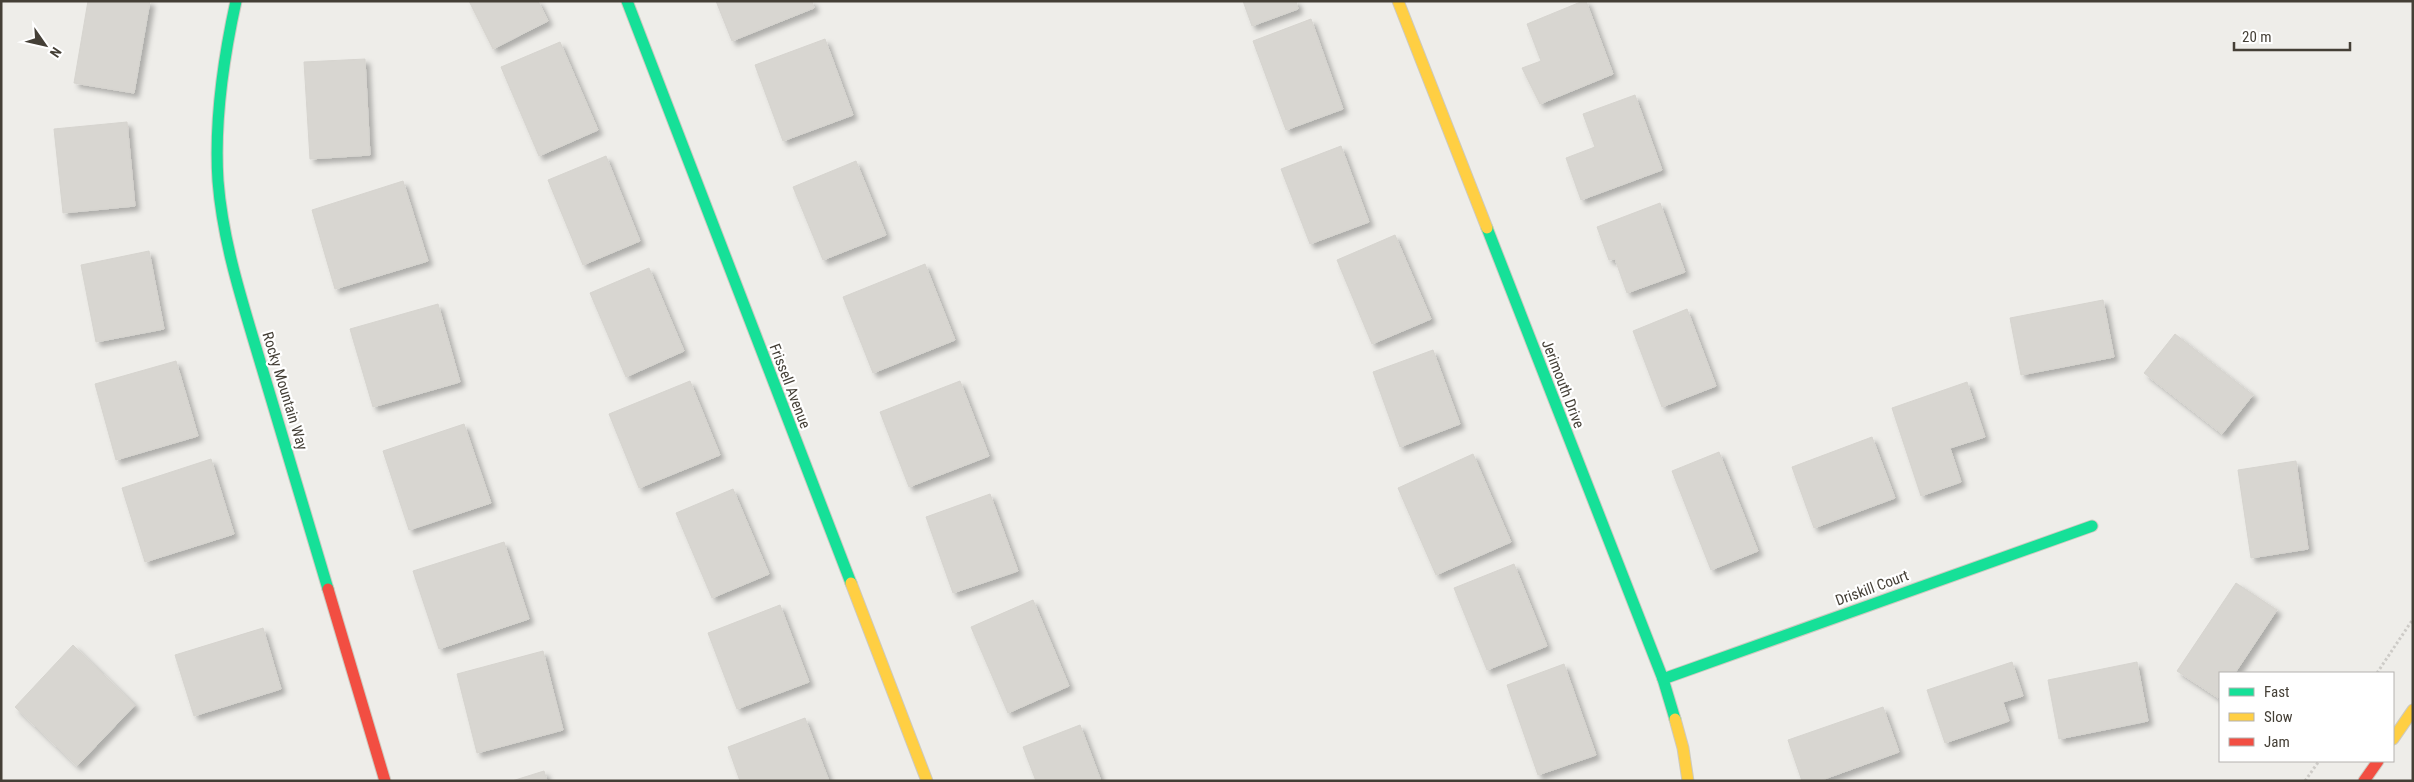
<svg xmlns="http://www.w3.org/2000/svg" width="2414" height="782" font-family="'Roboto Condensed',sans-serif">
<defs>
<filter id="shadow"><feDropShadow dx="4.5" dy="4.5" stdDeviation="2.5" flood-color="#0004"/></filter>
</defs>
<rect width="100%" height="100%" fill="#eeede9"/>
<g fill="#d8d6d1" stroke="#d6d4cf" filter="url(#shadow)">
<polygon points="88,1 150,1 134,93 74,83"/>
<polygon points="469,1 538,1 548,21 493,49"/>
<polygon points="716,1 812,1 814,8 732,41"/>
<polygon points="1243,1 1296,1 1298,9 1252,26"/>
<polygon points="1583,1 1586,1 1613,74 1540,104 1522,68 1541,61 1527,24"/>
<polygon points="1311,19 1343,109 1286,130 1253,41"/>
<polygon points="825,39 853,115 783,141 755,65"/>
<polygon points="560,42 598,130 539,156 501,67"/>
<polygon points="365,59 370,155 310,159 304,62"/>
<polygon points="1635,95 1662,170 1581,200 1566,158 1595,147 1583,114"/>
<polygon points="127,122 135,206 63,213 54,129"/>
<polygon points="1341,146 1369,222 1310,244 1281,169"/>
<polygon points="606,156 640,241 583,265 548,180"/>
<polygon points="856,161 886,235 823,260 793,187"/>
<polygon points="403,181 428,261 335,289 312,210"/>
<polygon points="1660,203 1685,272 1627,293 1615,259 1609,260 1597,227"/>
<polygon points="1395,235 1431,319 1372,344 1337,260"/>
<polygon points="149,251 164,329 96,342 81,265"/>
<polygon points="925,264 955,340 873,373 843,297"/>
<polygon points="649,268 684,351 626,377 590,293"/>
<polygon points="2103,300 2114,357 2021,375 2010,318"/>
<polygon points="438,304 460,382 373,407 350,329"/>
<polygon points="1687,309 1716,386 1662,407 1633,331"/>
<polygon points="2175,334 2253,395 2222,434 2144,373"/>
<polygon points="1433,350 1460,424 1400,447 1373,372"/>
<polygon points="176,361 198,436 116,460 95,384"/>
<polygon points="690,381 720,455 639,488 609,414"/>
<polygon points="960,381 989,456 909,487 880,412"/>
<polygon points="1967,382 1985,437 1950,448 1961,482 1921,496 1892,408"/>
<polygon points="464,424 491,503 409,530 383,451"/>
<polygon points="1872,437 1895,498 1814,528 1792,467"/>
<polygon points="1719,452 1758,551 1711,570 1672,471"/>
<polygon points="1473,454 1511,542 1436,575 1398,488"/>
<polygon points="211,459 234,534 145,562 122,488"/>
<polygon points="2296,461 2308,549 2251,558 2238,470"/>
<polygon points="733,489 769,574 712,598 676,513"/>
<polygon points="990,494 1018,571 953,593 926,517"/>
<polygon points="504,542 529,619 439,649 413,571"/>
<polygon points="1514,564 1547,646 1487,670 1454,588"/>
<polygon points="2236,583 2277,610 2235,673 2220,673 2220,694 2218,698 2177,671"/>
<polygon points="1033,600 1069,686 1008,713 971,627"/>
<polygon points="780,605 809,682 737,709 708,633"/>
<polygon points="263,628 281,689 194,716 175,655"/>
<polygon points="73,645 135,705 77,766 15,707"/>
<polygon points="543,651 563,730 477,753 457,674"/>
<polygon points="2012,662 2023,696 2003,702 2009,721 1945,743 1927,690"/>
<polygon points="2137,662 2148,721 2059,739 2048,680"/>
<polygon points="1564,664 1596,755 1538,775 1507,685"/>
<polygon points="1883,707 1899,752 1819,781 1802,781 1788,740"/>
<polygon points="805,718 829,781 740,781 728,747"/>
<polygon points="1080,725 1101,781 1036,781 1023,747"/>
<polygon points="544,771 547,781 512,781"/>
</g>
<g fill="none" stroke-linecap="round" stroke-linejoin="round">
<defs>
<g id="fast">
<path d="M236 1C223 60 214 120 218 181 223 245 244 307 262 368 284 442 306 516 328 589"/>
<polyline points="627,1 851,583"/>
<polyline points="1487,228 1663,679 1675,719"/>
<polyline points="1663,679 2092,526"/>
</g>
<g id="slow">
<polyline points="1398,1 1487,228"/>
<polyline points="851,583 927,781"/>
<polyline points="1675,719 1683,748 1688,781"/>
<polyline points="2393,739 2413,710"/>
</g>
<g id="jam">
<polyline points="328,589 385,781"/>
<polyline points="2364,781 2378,761"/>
</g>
</defs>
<use href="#fast" stroke="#cdcac0" stroke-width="13"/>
<use href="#slow" stroke="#cdcac0" stroke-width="13"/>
<use href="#jam" stroke="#cdcac0" stroke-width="13"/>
<g stroke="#cdcbc7" stroke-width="3" stroke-dasharray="2.5 2.5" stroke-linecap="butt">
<polyline points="2377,673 2413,619"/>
<polyline points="2305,781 2319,761"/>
</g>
<use href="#fast" stroke="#16e098" stroke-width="11"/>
<use href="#slow" stroke="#ffcf43" stroke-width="11"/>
<use href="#jam" stroke="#f24e42" stroke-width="11"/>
</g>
<g text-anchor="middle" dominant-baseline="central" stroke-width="4.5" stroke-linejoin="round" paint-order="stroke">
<g font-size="15" fill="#443f36" stroke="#fff">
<text transform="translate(1563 384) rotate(69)">Jerimouth Drive</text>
<text transform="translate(790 386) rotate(69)">Frissell Avenue</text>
<text transform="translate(285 391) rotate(73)">Rocky Mountain Way</text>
<text transform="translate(1872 588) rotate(-20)">Driskill Court</text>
</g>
</g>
<rect width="2414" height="782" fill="none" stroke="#443f36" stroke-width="5"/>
<rect x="2219" y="672" width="175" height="90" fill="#ffffff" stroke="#b4b2af"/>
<rect x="2229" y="688" width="25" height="8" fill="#16e098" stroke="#b4b2af"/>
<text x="2264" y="697" font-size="15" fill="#443f36">Fast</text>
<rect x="2229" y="713" width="25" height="8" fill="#ffcf43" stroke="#b4b2af"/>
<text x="2264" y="722" font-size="15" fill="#443f36">Slow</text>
<rect x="2229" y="738" width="25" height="8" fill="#f24e42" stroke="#b4b2af"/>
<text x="2264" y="747" font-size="15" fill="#443f36">Jam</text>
<g transform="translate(45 45) rotate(124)" stroke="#ffffff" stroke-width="4" paint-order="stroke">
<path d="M0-4L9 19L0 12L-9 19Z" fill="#443f36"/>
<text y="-8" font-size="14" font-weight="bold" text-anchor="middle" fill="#443f36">N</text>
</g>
<path d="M2234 42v8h116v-8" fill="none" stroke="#443f36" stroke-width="2.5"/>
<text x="2242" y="42" font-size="15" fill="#443f36" stroke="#ffffff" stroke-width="4" paint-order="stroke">20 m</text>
</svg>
